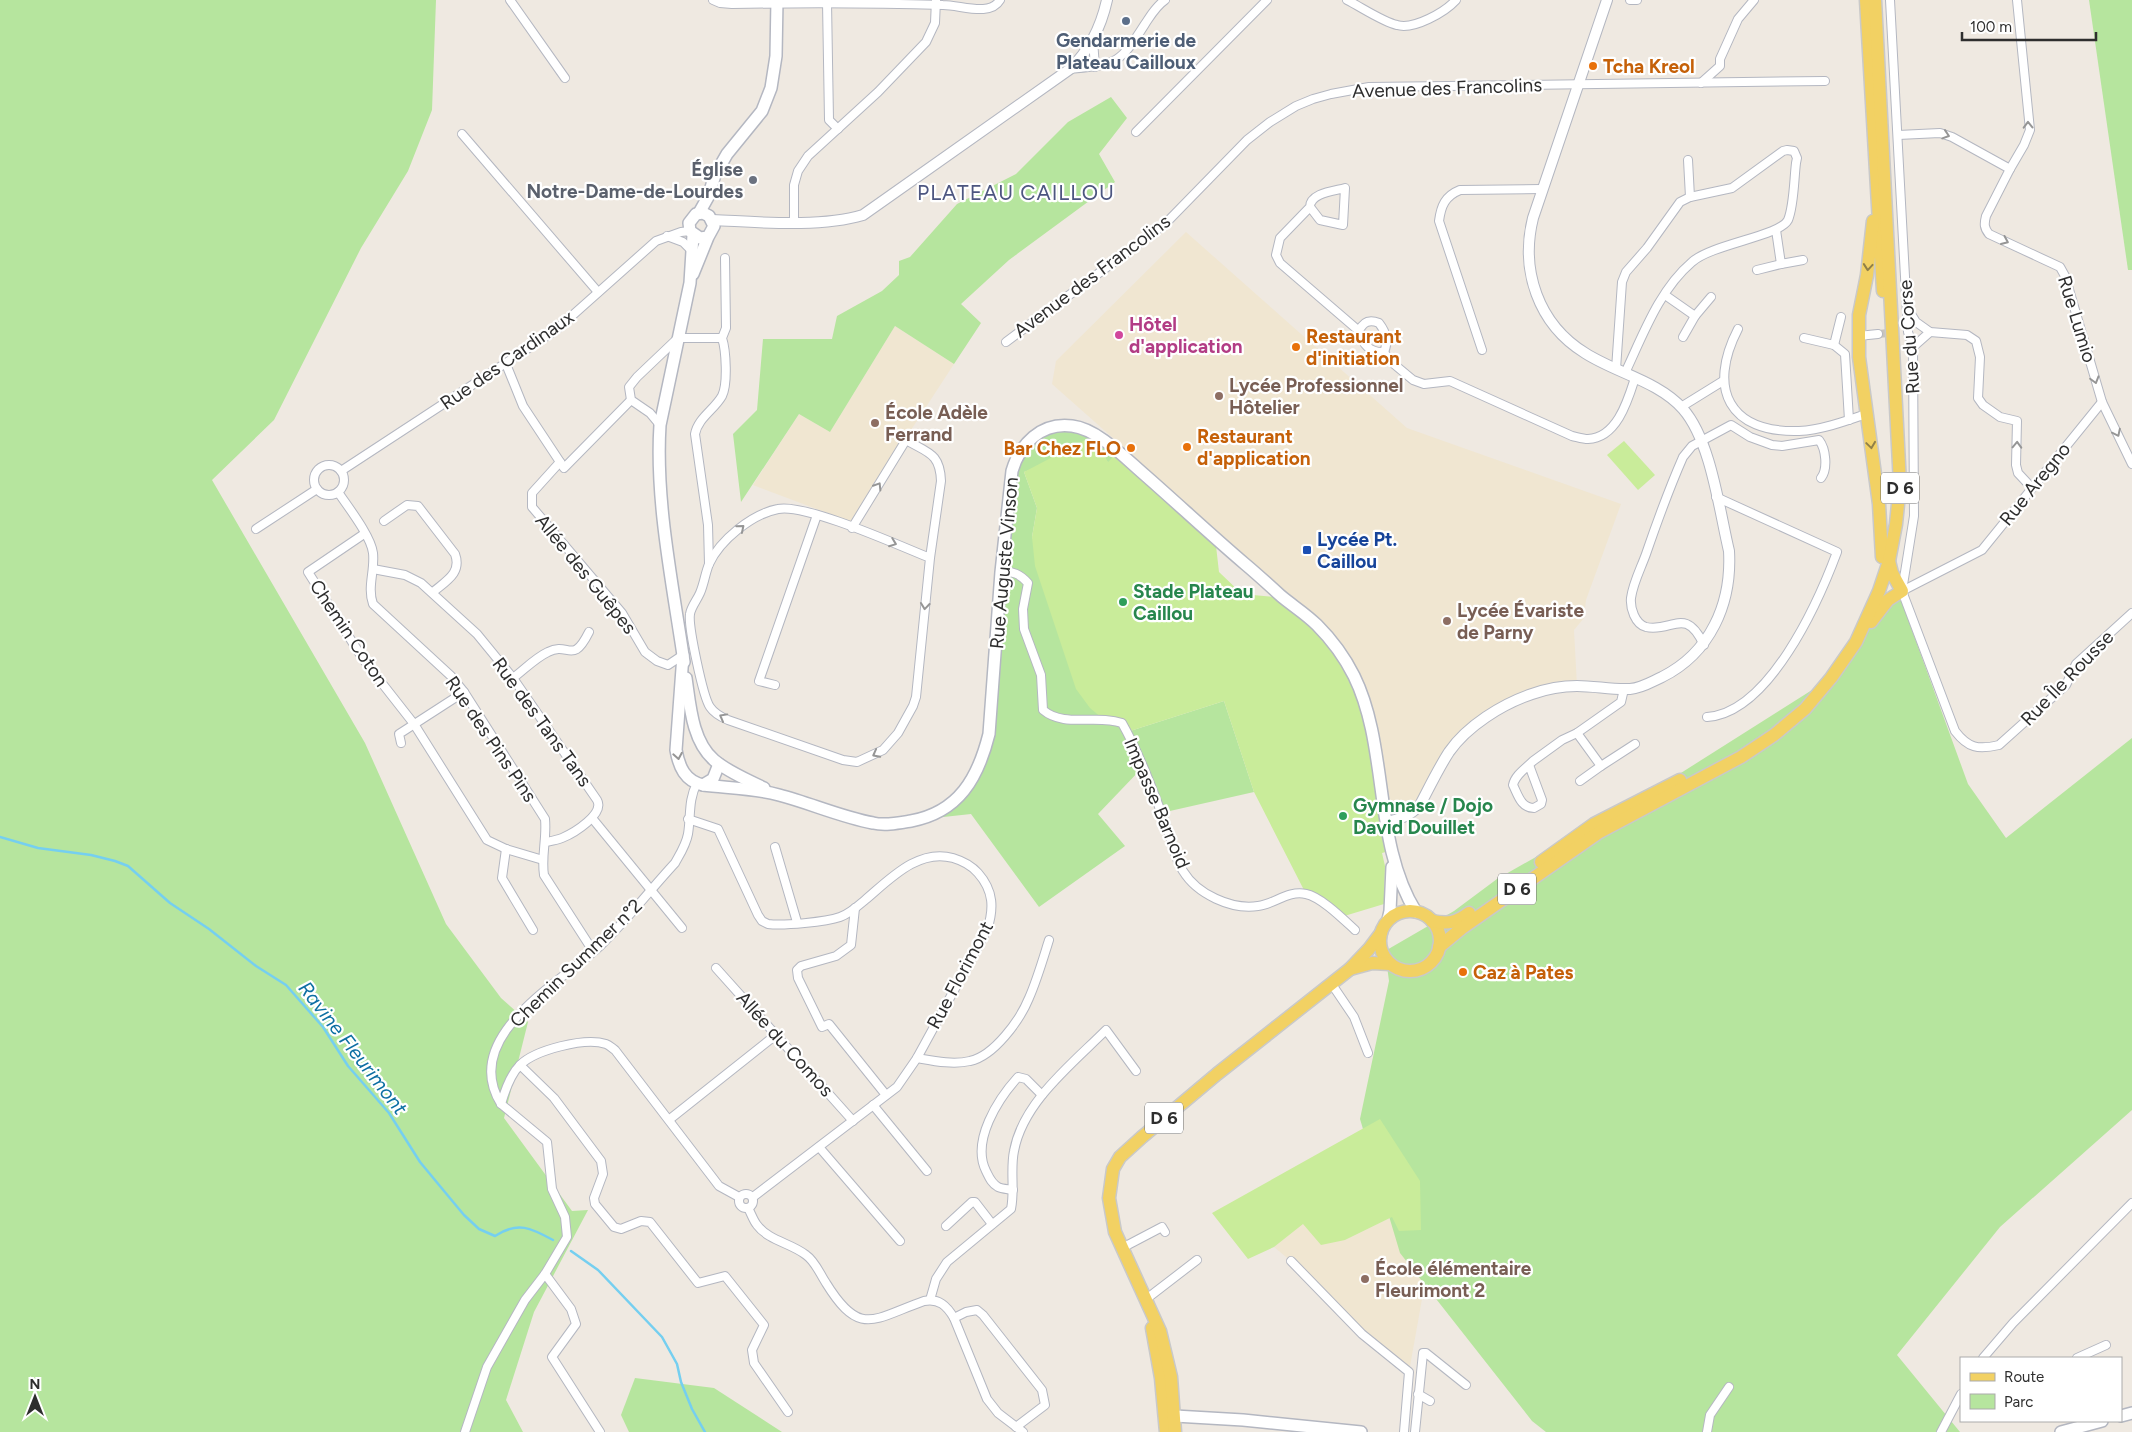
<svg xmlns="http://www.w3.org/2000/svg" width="2132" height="1432" font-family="Figtree,sans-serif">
<rect width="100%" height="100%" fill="#efe9e1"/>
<g fill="#f0e6d1">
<polygon points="1186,232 1407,428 1621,504 1586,600 1584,618 1574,630 1577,686 1552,689 1503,707 1458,742 1420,805 1386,822 1339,651 1118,452 1122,446 1052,384 1056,361"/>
<polygon points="895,326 954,364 851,522 753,485 799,414 830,432"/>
<polygon points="1392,1217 1421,1230 1422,1299 1409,1372 1362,1334 1291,1261 1274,1247 1303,1223 1345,1240"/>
</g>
<g fill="#b6e59e">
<polygon points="0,0 436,0 432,110 408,171 361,248 274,420 212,480 365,743 446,924 501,998 528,1022 504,1118 572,1211 588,1210 534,1312 506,1400 523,1432 0,1432"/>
<polygon points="2089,0 2132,0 2132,270 2128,270"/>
<polygon points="1111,97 1127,118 1099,154 1115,182 1009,260 961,304 981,323 954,364 895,326 830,432 799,414 741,502 733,434 757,410 763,339 832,339 837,316 882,291 899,275 899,261 910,257 957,204 1016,174 1068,122"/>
<polygon points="1072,426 1118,452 1108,463 1098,446 1024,472 1037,508 1032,537 1111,719 1127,732 1224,701 1254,792 1161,813 1142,768 1098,814 1125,846 1039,907 971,814 925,819 940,812 983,759 1012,471 1038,432"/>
<polygon points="1888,600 1901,600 1968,784 2006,838 2132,738 2132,1110 2000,1227 1897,1355 1960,1432 1546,1432 1532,1421 1400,1253 1360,1119 1389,981 1385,951 1454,911 1497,879 1654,790 1831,678"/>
<polygon points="635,1378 714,1388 782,1432 629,1432 621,1415"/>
</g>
<g fill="#c9ec9a">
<polygon points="1085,440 1098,446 1108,462 1118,452 1215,537 1219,572 1242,594 1274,597 1317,625 1355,677 1393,850 1382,853 1385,866 1384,904 1341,917 1306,894 1254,792 1224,701 1127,732 1122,723 1102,718 1090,708 1076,689 1035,566 1032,537 1037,508 1024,472"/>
<polygon points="1624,441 1655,475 1638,490 1607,455"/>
<polygon points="1380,1119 1420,1181 1421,1230 1399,1231 1392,1217 1345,1240 1321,1245 1303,1224 1274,1247 1248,1259 1212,1213"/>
</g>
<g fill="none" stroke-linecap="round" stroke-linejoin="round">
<g stroke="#75cff0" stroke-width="2.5">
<path d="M0 837 38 848 91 855 115 861 128 866 170 903 209 929 256 966 286 985 323 1027 348 1066 389 1113 420 1162 449 1197 464 1215 479 1229 495 1236C518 1221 531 1228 553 1240"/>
<polyline points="571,1251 598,1270 662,1337 677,1364 681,1382 692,1409 705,1432"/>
</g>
<polyline stroke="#c8c4bd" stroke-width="8" stroke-dasharray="8 4" stroke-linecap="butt" points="1878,334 1901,332"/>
<defs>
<g id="minor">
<polyline points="510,0 565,78"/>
<path d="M713 0 720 3 732 4C803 3 873 3 943 5 961 5 990 17 1000 0"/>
<path d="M1347 0C1361 7 1383 22 1397 25 1414 30 1445 12 1456 0"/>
<polyline points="1630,0 1637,0"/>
<path d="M1890 0 1908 332 1913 347 1914 516 1902 591 1955 731C1968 748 1978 750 1999 745L2066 685 2076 664 2132 613"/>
<polyline points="827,2 829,120 838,129"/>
<polyline points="1093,40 1095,67"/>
<path d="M1070 69C1117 64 1119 65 1145 24 1151 15 1156 6 1165 0"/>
<polyline points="1701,83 1720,66 1720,59 1738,19 1754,0"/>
<polyline points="1136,132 1267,0"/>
<polyline points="462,134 598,292"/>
<path d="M1898 135 1940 133 1952 137 2010 169 1986 216C1984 224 1984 228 1989 234L2060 267 2065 276 2102 402 2132 464"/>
<polyline points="1688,160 1690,197"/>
<polyline points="2010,169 2024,145 2030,130 2017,0"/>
<path d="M1310 207 1320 220 1343 225 1345 188C1334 191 1310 193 1310 207L1280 238 1276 255 1280 263 1359 331C1362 344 1370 353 1384 352L1389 360 1413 380 1424 384 1450 381 1572 436C1577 437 1583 439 1588 439 1617 438 1628 400 1635 378"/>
<polyline points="794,222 794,185 798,171 808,156 878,92 926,42 935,23 936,0"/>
<polyline points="1776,230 1781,264 1803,260"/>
<polyline points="667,236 683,242 692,251"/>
<polyline points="1757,270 1781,264"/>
<polyline points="1665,295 1695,316 1711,297"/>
<polyline points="1908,309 1916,322 1930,332 1967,335 1976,341 1980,357 1978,398 1983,405 2000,417 2017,421 2016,465 2018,473 2032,488"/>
<path d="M1738 329C1707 389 1729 433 1799 431 1821 430 1846 421 1866 414"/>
<path d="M1359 331C1363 322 1369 319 1379 323 1386 332 1389 341 1384 352"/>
<polyline points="1858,336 1878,334"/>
<polyline points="1683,337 1695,316"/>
<polyline points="1804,338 1834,345 1845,354 1849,420"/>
<polyline points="1006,342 1165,224 1247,140 1270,122 1296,106 1313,99 1331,94 1369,87 1825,81"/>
<polyline points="1834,345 1841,317"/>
<polyline points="1913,347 1930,332"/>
<path d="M1482 350 1439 221C1441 206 1445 196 1460 190L1542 189"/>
<polyline points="506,364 523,406 564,468 631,400"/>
<path d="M1616 369 1622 282 1626 272 1647 248 1680 202 1690 197 1732 188 1783 151 1787 150 1794 151 1797 158 1796 163C1794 179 1794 206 1788 220 1780 236 1712 244 1692 262 1659 290 1643 335 1625 373"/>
<polyline points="1681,407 1723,381"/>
<polyline points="660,425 650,413 631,400 629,387 637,377 678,338 722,338"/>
<polyline points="560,462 532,493 532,507 622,613 645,652 657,661 668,665 683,655"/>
<circle cx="329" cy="480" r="15"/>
<polyline points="341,471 556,330 656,241 681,232 690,231"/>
<path d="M338 492C348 507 371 536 373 553 375 571 367 587 373 604L451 676 464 692 545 819C547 838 541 857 544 875L593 951"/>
<path d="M384 521 407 505 418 506 455 554C462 573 446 581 433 592"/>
<path d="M852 528 906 440C928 453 940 453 941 481L930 558 916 697 913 706 898 733 883 750 857 762 843 760 728 720C721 717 714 713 710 707 703 697 688 626 690 614 691 607 697 600 700 593 704 584 705 574 709 564 720 540 752 514 778 509 805 503 900 546 930 558"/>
<polyline points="256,529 317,489"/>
<polyline points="364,534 308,572 363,659 414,724 487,840 506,849 543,860"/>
<path d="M709 564 708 525 695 434C698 418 714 410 722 396 728 384 726 350 722 338L726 328 725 258"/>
<path d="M373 569 405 575 421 583 477 634 513 678 597 800C605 814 574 833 562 838 557 840 551 841 546 842"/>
<path d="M1001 572C1013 571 1020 574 1028 583L1023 609 1024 629 1041 675 1043 710C1064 728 1097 714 1122 723 1140 755 1154 793 1167 828 1172 841 1175 859 1183 871 1197 894 1231 910 1258 906 1275 904 1288 890 1306 894 1321 897 1343 919 1355 930"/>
<polyline points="1902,591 1982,550 2102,402"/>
<path d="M1704 645C1685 605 1672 633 1646 627 1635 624 1630 608 1631 598 1633 583 1641 568 1646 554 1657 522 1669 489 1683 457L1692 446 1731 425 1750 437 1772 445 1782 446 1819 440C1826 449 1828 469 1821 478"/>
<path d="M513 678C524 670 535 658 548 652 569 641 572 666 589 632"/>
<polyline points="775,685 759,681 817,515"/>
<path d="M1707 717C1769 713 1818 603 1837 552L1716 497"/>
<polyline points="1577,733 1601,766 1635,744"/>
<polyline points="401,743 399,734 464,692"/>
<path d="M1529 765 1542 800 1541 804 1534 808C1521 808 1518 795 1513 785 1515 775 1526 768 1533 761L1562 740 1577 733 1621 702 1624 689"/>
<polyline points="1580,781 1601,766"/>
<polyline points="592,818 682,928"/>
<path d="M688 819 718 829 758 915 762 921 768 924C783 926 826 922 840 917 849 914 858 906 865 900 889 880 918 848 953 858 963 861 971 865 978 873 994 891 994 909 987 930L917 1058 897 1087 753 1197"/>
<polyline points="775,847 797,922"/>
<polyline points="506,849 502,878 533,930"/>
<polyline points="855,908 851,945 836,956 801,966 797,970 798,978 822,1027 829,1024 886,1095"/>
<polyline points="716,968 853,1121"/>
<polyline points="1331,983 1354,1017 1368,1053"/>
<path d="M917 1058C934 1061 953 1065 970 1061 994 1056 1020 1020 1029 998 1037 980 1043 959 1049 940"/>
<polyline points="520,1065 554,1098 601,1161 603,1174 594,1198 595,1204 614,1227 621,1229 641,1221 650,1222 698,1283 725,1276 764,1325 752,1350 754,1363 788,1412"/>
<path d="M501 1104C505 1090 510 1075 520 1065 535 1050 585 1037 606 1044 609 1045 612 1048 615 1050L719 1186 739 1197"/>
<polyline points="873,1105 927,1171"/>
<polyline points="670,1119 777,1034"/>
<polyline points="819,1147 900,1241"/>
<path d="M1013 1190C1008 1189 1002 1189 998 1187 991 1183 989 1177 986 1171 971 1141 998 1099 1018 1077L1026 1079 1042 1095"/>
<circle cx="746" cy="1201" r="7"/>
<path d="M748 1208C751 1213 753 1220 757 1225 769 1241 791 1243 806 1255 815 1261 820 1274 826 1283 860 1338 873 1319 924 1301 939 1298 947 1306 954 1318L987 1399 998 1413 1023 1432"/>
<polyline points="946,1226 972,1202 975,1202 992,1224"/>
<polyline points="1122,1248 1162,1227 1165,1232"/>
<polyline points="1291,1261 1362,1334 1409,1372 1404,1432"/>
<polyline points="545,1274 571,1309 576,1324 552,1357 600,1432"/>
<path d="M930 1300 936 1279 947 1262 1011 1209C1015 1190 1010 1170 1014 1151 1023 1102 1072 1064 1106 1030L1136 1071"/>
<polyline points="1145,1300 1197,1260"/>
<polyline points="954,1318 966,1312 977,1310 983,1315 1042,1390 1045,1405 1016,1427"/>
<polyline points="1983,1358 2013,1323 2132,1203"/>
<polyline points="2077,1358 2106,1345"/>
<polyline points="1418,1394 1430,1401"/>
<path d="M465 1432 487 1367 525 1300 545 1274 567 1237 565 1217 552 1189 547 1142 501 1104C459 1036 562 982 601 945 627 920 650 890 675 863 680 854 686 845 688 834 691 816 688 800 697 783"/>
<polyline points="1415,1432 1423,1353 1426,1353 1466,1385"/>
<polyline points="1707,1432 1710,1415 1729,1387"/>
<polyline points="1941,1432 1961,1394"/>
</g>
<g id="tertiary">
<path d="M713 220C759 222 819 228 863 215L1070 69C1090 50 1101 27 1107 0"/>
<path d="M1386 822C1400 819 1410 816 1420 805 1429 788 1438 769 1449 752 1467 726 1502 704 1532 694 1546 689 1562 686 1577 686 1595 686 1612 690 1630 689 1642 688 1651 682 1662 677 1710 653 1732 604 1729 551 1719 509 1711 441 1683 409 1658 381 1616 373 1585 353 1538 324 1520 270 1533 218L1607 0"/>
</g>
<g id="secondary">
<polyline points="699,213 708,197 715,175 727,154 762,111 771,88 776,56 777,0"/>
<polyline points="693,274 708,237 714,226 709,216 703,213 696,214 689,223 690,231 700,238 708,237"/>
<path d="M683 655 676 750C679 767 685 781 703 785 728 788 754 788 779 795 810 803 841 817 873 823 885 826 899 823 911 821 959 812 978 778 989 734L1001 572 1012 471C1020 444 1041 422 1072 426 1098 429 1126 459 1146 476 1179 505 1211 535 1245 564 1257 574 1269 585 1281 596 1293 606 1306 614 1317 625 1331 639 1345 658 1354 676 1389 747 1373 844 1416 912"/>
<path d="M684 662C673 586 655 501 660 425L690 283 693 235"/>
<path d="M686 678C690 705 692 741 714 760 728 772 748 780 764 788"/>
<polyline points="703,785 713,779 719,764"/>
<polyline points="1388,920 1390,911 1392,867"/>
<polyline points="1175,1416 1243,1420 1361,1432"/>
<polyline points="2121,1416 2132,1413"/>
<polyline points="2061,1432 2102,1421"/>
</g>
<g id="primary">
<polyline points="1866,0 1883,291"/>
<polyline points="1873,221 1867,275 1859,315 1859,357 1879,504 1882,557"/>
<polyline points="1871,622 1888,600 1902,591 1892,573 1889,561"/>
<polyline points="1541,862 1594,824 1680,780"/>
<circle cx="1410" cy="941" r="30"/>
<path d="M1432 921C1448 924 1456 923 1469 913"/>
<polyline points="1439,947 1462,928 1598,833 1741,757 1774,735 1805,709 1831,678 1856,642 1879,591 1889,561 1896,524 1900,484 1875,0"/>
<polyline points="1350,969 1372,963 1390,964"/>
<polyline points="1152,1328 1161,1378 1166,1432"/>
<polyline points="1175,1432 1171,1377 1160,1331 1115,1232 1109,1198 1113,1169 1120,1157 1142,1137 1217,1074 1350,969 1369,949 1381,933"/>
</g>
</defs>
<use href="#minor" stroke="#b4b7c1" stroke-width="10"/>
<use href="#tertiary" stroke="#b4b7c1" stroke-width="12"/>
<use href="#secondary" stroke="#b4b7c1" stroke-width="14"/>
<use href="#primary" stroke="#c9c9c9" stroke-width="15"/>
<use href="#minor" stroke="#fff" stroke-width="8"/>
<use href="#tertiary" stroke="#fff" stroke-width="10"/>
<use href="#secondary" stroke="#fff" stroke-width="11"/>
<use href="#primary" stroke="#f2d163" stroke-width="12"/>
</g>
<defs><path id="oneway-chevron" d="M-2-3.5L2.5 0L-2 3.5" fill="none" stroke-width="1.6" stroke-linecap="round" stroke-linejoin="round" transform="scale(1.25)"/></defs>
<g stroke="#969696">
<use href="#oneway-chevron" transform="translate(2028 125) rotate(-91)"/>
<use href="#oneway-chevron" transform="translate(1946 135) rotate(18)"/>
<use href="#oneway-chevron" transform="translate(2005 241) rotate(24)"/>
<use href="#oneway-chevron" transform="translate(2095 380) rotate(74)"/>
<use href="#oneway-chevron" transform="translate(2117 433) rotate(64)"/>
<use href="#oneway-chevron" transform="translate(2017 445) rotate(-88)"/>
<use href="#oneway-chevron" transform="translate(878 486) rotate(-58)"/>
<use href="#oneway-chevron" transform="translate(741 528) rotate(-40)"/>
<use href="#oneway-chevron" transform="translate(893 543) rotate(21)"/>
<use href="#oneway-chevron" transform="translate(925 606) rotate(96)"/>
<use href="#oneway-chevron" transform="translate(723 717) rotate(-151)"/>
<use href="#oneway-chevron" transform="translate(876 754) rotate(152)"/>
<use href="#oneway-chevron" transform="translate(678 756) rotate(80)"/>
</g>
<g stroke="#908048">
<use href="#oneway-chevron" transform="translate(1868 267) rotate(95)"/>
<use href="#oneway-chevron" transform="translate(1871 445) rotate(82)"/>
</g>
<circle fill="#5c6f8a" stroke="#fff" stroke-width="2" cx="1126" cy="21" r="5"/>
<g fill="#e8710a" stroke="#fff" stroke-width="2">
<circle cx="1593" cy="66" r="5"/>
<circle cx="1296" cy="347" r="5"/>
<circle cx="1187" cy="447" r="5"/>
<circle cx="1131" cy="448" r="5"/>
<circle cx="1463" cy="972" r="5"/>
</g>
<circle fill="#6b7280" stroke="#fff" stroke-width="2" cx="753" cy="180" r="5"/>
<circle fill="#d1479c" stroke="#fff" stroke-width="2" cx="1119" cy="335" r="5"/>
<g fill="#8d6e63" stroke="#fff" stroke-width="2">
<circle cx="1219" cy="396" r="5"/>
<circle cx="875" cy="423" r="5"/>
<circle cx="1447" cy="621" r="5"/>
<circle cx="1365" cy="1279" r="5"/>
</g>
<rect fill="#1a4fb4" stroke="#fff" stroke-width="2" x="1302" y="545" width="10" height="10" rx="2.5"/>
<g fill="#2e9e5b" stroke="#fff" stroke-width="2">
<circle cx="1123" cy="602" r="5"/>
<circle cx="1343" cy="816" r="5"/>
</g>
<g text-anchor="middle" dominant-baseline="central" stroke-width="4.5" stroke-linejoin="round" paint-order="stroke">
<g fill="#fff" stroke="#6d6d6d" stroke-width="1">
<rect x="1881" y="472.5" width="38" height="31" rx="4"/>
<rect x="1498" y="873.5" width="38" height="31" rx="4"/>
<rect x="1145" y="1102.5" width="38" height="31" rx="4"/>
</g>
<g font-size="18" font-weight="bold" fill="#2e2e2e">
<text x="1900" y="488">D 6</text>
<text x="1517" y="889">D 6</text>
<text x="1164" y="1118">D 6</text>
</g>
<g font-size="19" font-weight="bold" fill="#4e5e75" stroke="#fff">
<text x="1126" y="40">Gendarmerie de<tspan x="1126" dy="22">Plateau Cailloux</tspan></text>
</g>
<g font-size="19" font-weight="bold" fill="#c56008" stroke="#fff" text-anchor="start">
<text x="1603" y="66">Tcha Kreol</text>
<text x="1306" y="336">Restaurant<tspan x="1306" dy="22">d'initiation</tspan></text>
<text x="1197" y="436">Restaurant<tspan x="1197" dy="22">d'application</tspan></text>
<text x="1121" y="448" text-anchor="end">Bar Chez FLO</text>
<text x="1473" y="972">Caz à Pates</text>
</g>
<g font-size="19" fill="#2e2e2e" stroke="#fff">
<text transform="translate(1447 88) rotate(-2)">Avenue des Francolins</text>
<text transform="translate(1092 276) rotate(-37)">Avenue des Francolins</text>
<text transform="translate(2077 319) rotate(73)">Rue Lumio</text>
<text transform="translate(1909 337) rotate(-94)">Rue du Corse</text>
<text transform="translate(507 360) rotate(-35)">Rue des Cardinaux</text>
<text transform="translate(2035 484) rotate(-51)">Rue Aregno</text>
<text transform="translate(1004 563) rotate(-85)">Rue Auguste Vinson</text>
<text transform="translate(586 574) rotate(51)">Allée des Guêpes</text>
<text transform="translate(349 633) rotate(56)">Chemin Coton</text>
<text transform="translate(2067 678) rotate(-46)">Rue Île Rousse</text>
<text transform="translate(542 722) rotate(54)">Rue des Tans Tans</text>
<text transform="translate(491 739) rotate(56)">Rue des Pins Pins</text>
<text transform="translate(1157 803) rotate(67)">Impasse Barnoid</text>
<text transform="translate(576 963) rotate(-44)">Chemin Summer n°2</text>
<text transform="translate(960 975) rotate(-62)">Rue Florimont</text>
<text transform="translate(785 1044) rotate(48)">Allée du Comos</text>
</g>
<g font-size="19" font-weight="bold" fill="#5b616d" stroke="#fff" text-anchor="end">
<text x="743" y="169">Église<tspan x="743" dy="22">Notre-Dame-de-Lourdes</tspan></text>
</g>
<g font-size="19" font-weight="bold" fill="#b23c85" stroke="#fff" text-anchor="start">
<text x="1129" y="324">Hôtel<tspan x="1129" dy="22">d'application</tspan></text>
</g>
<g font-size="19" font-weight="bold" fill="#785e54" stroke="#fff" text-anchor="start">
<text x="1229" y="385">Lycée Professionnel<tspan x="1229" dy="22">Hôtelier</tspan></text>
<text x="885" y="412">École Adèle<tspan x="885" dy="22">Ferrand</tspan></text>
<text x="1457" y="610">Lycée Évariste<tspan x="1457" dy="22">de Parny</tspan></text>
<text x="1375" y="1268">École élémentaire<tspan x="1375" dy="22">Fleurimont 2</tspan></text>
</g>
<g font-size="19" font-weight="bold" fill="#164399" stroke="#fff" text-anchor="start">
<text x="1317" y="539">Lycée Pt.<tspan x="1317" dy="22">Caillou</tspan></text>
</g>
<g font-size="19" font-weight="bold" fill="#27864d" stroke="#fff" text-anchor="start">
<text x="1133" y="591">Stade Plateau<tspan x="1133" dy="22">Caillou</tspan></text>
<text x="1353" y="805">Gymnase / Dojo<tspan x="1353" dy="22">David Douillet</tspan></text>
</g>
<g font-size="20" font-style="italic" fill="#0d6fa3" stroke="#fff">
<text transform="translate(353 1048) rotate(52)">Ravine Fleurimont</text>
</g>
<g font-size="21" letter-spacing="1" fill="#4d5680" stroke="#fff">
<text x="1016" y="192">PLATEAU CAILLOU</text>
</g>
</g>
<rect x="1960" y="1357" width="162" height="65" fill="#ffffff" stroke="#ababab"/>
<rect x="1970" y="1373" width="25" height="8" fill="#f2d163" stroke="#ababab"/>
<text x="2004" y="1382" font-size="15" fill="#2e2e2e">Route</text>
<rect x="1970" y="1394" width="25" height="15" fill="#b6e59e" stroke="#ababab"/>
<text x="2004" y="1407" font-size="15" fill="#2e2e2e">Parc</text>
<g transform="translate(35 1397)" stroke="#ffffff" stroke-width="4" paint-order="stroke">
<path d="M0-4L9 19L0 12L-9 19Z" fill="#2e2e2e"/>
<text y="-8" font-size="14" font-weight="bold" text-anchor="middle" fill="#2e2e2e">N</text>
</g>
<path d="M1962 32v8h134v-8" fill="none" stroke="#2e2e2e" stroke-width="2.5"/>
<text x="1970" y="32" font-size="15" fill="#2e2e2e" stroke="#ffffff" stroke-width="4" paint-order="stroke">100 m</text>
</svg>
